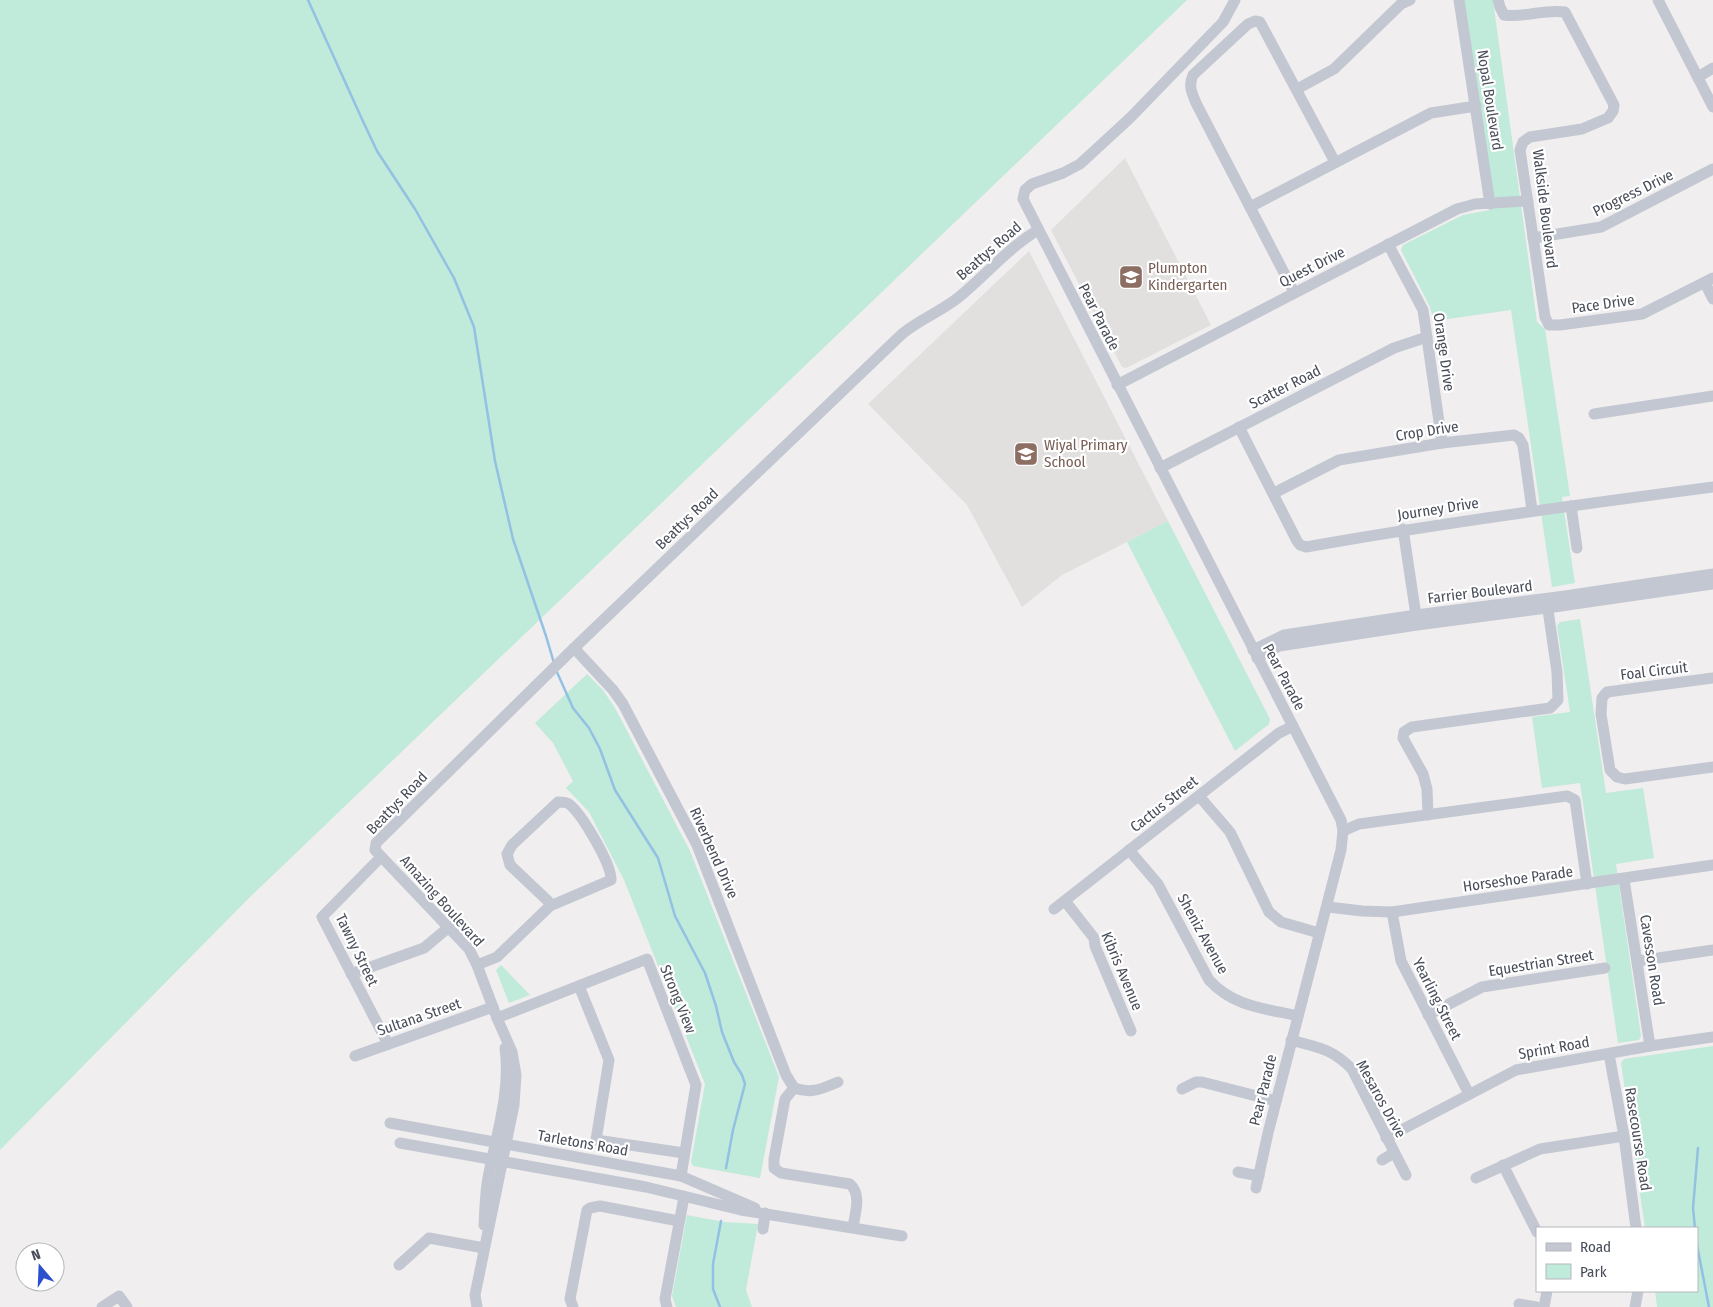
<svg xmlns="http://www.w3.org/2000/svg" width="1713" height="1307" font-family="'Fira Sans Condensed',sans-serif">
<rect width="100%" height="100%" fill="#f0eeee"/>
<g fill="#e1e0df">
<polygon points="1125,158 1211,325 1126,368 1122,367 1051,230"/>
<polygon points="1029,251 1168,521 1062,575 1022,607 967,505 868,404"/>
</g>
<g fill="#c0ead9">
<polygon points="0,0 1187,0 250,897 0,1150"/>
<polygon points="1459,0 1493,0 1537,322 1545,329 1570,496 1562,497 1575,583 1552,587 1511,310 1434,321 1430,307 1401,250 1403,245 1463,215 1490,210"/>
<polygon points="1168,521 1270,719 1269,724 1235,751 1127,542"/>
<polygon points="1580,619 1606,793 1643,788 1654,858 1616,864 1641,1036 1639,1040 1618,1043 1580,783 1542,788 1532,717 1570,712 1557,626 1560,622"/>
<polygon points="587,674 603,690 615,708 690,851 779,1077 760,1178 693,1166 691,1162 705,1084 624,880 589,812 566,788 573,781 553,743 535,723"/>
<polygon points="501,965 530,995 509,1003 496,970"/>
<polygon points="1713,1046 1713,1307 1657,1307 1655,1291 1697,1291 1697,1228 1645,1228 1621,1063 1624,1059"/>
<polygon points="687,1215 724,1222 758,1224 746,1290 752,1307 676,1307 672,1296"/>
</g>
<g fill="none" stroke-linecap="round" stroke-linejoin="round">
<g stroke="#92c1e3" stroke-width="2.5">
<polyline points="308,0 361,117 377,151 415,209 454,278 474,327 495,461 513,539 546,636 554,663"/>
<polyline points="556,670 573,708 589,728 600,749 615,790 658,858 675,916 705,973 716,1006 722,1032 734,1062 742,1075 745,1084 733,1130 726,1168"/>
<polyline points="1695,1228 1693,1208 1698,1148"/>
<polyline points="1697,1245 1709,1307"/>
<polyline points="720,1307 713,1289 713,1264 721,1221"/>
</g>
<g stroke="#c3c7d2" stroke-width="11">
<polyline points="1235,0 1223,22 1130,118 1080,164 1063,173 1032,184 1025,190 1023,199 1341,820 1343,831 1341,850 1268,1133 1256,1188"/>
<polyline points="1459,0 1490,204"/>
<path d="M1498 0 1500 7 1504 15C1524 18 1544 9 1565 12L1614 105 1613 111 1608 118 1603 120 1582 129 1530 137 1523 142 1520 150 1545 317 1549 325H1560L1642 314 1713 278"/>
<polyline points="1658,0 1713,107"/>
<polyline points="1698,77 1713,68"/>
<polyline points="1297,89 1334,69 1401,4 1410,0"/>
<polyline points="1250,207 1431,113 1476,106"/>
<polyline points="1533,238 1601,227 1713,169"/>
<polyline points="1388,244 1423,310 1442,443"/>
<polyline points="1705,283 1713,299"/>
<path d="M1294 292 1196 103C1192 93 1188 86 1193 75L1248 24 1255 21 1260 22 1335 162"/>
<polyline points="1117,385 1457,209 1475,204 1528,201"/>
<polyline points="1594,414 1713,396"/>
<path d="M1239 427 1297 541 1300 545 1306 547C1441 523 1577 505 1713 487"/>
<polyline points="1160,468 1394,348 1427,337"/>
<polyline points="1274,493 1339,460 1442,443 1514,435 1519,438 1523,445 1532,510"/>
<polyline points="1571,506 1577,548"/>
<polyline points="1403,529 1417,622"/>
<polyline points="574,648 613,690 623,704 697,845 786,1075 794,1088"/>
<polyline points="1253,650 1284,635 1416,615 1565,596 1713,574"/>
<polyline points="1257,658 1279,646 1417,625 1547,608 1713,584"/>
<polyline points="1713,678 1607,692 1602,698 1601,714 1610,770 1617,777 1625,779 1713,767"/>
<polyline points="1199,796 1230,832 1269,912 1281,922 1319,933"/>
<polyline points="1428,815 1427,789 1423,774 1403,738 1404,732 1412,727 1550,708 1558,700 1557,672 1547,603"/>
<polyline points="1343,831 1359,824 1567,796 1575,800 1587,884"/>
<path d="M1129 850 1158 884 1209 980C1234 1007 1263 1008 1298 1016"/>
<polyline points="381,857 322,917 388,1044"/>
<polyline points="1624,879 1650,1046"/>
<polyline points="1065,901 1094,938 1095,946 1131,1031"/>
<polyline points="1328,907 1362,911 1392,912 1713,865"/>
<polyline points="1054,909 1279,733 1293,726"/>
<polyline points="1392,912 1401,961 1469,1094"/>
<polyline points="1638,961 1713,950"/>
<path d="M477 965 497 957 550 906 611 880C612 865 582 814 569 804 566 802 562 802 558 802L512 845 507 854 510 865 548 901 550 906"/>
<polyline points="351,974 424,948 449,927"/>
<polyline points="579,986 609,1060 596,1140 684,1153"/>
<polyline points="1428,1015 1482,987 1605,968"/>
<polyline points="497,1018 647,959 696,1085 681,1176"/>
<path d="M1291 1040C1319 1048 1331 1048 1352 1069L1406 1175"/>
<polyline points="1609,1054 1624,1136 1636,1228"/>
<polyline points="355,1056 493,1007"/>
<path d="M794 1088 785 1099 774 1159V1168L781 1173 850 1184C862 1195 855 1213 853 1227"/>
<path d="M794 1088C812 1094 821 1089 838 1082"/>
<polyline points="1182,1089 1196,1082 1202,1082 1276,1101"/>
<polyline points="390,1123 681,1176 755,1208"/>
<polyline points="1386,1138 1516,1070 1650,1046 1713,1037"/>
<polyline points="400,1143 646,1187 741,1210 902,1236"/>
<polyline points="1382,1160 1394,1153"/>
<polyline points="1503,1165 1537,1232"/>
<polyline points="1238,1172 1259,1176"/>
<polyline points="1476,1178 1540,1149 1624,1136"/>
<path d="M484 1225C485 1209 485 1194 488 1178 496 1135 511 1092 505 1048"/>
<polyline points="763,1229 765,1213"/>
<polyline points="399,1265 429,1238 484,1248"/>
<polyline points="1519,1304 1536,1307"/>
<polyline points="102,1307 119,1296 127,1307"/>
<path d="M477 1307 475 1295 514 1105 516 1075 512 1052 497 1018 477 965 469 949 375 850 376 843 572 650 902 334C920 319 942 311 959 297 986 275 1008 248 1038 230"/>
<polyline points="573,1307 570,1299 587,1210 590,1208 600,1206 679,1221"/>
<polyline points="667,1307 665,1299 684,1197"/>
<polyline points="1544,1307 1547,1291"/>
<polyline points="1635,1307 1638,1291"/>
</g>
</g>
<defs>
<symbol id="school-square" viewBox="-11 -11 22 22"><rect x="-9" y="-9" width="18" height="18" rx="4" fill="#8d6e63" stroke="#fff"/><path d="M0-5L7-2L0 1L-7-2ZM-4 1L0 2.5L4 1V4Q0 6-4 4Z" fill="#fff"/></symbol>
</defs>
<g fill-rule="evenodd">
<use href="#school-square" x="1117" y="263" width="28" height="28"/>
<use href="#school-square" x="1012" y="440" width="28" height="28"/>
</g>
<g text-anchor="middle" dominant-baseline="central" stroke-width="4.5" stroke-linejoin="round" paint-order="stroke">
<g font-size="15" fill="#484d59" stroke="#fff">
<text transform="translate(1490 100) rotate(81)">Nopal Boulevard</text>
<text transform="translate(1633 193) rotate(-26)">Progress Drive</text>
<text transform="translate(1545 209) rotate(83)">Walkside Boulevard</text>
<text transform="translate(989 251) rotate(-41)">Beattys Road</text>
<text transform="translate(1312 267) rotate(-27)">Quest Drive</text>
<text transform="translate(1603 304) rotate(-8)">Pace Drive</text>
<text transform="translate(1099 317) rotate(63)">Pear Parade</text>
<text transform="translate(1444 352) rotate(82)">Orange Drive</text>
<text transform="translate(1285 387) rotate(-27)">Scatter Road</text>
<text transform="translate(1427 431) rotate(-9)">Crop Drive</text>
<text transform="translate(1438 509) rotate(-9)">Journey Drive</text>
<text transform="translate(687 519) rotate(-44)">Beattys Road</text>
<text transform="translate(1480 592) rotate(-7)">Farrier Boulevard</text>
<text transform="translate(1654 671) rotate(-7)">Foal Circuit</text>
<text transform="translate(1284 677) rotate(62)">Pear Parade</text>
<text transform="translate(397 803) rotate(-46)">Beattys Road</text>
<text transform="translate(1164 804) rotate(-38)">Cactus Street</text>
<text transform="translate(714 853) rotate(66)">Riverbend Drive</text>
<text transform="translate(1518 879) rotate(-8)">Horseshoe Parade</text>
<text transform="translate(442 901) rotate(48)">Amazing Boulevard</text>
<text transform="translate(1203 934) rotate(61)">Sheniz Avenue</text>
<text transform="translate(357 950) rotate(64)">Tawny Street</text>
<text transform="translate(1652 960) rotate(81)">Cavesson Road</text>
<text transform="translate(1541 963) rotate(-9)">Equestrian Street</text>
<text transform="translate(1122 971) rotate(67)">Kibris Avenue</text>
<text transform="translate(678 999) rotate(68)">Strong View</text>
<text transform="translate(1437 999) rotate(63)">Yearling Street</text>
<text transform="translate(419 1017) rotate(-19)">Sultana Street</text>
<text transform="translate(1554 1048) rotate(-10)">Sprint Road</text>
<text transform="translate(1263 1090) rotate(-76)">Pear Parade</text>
<text transform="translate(1381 1099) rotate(61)">Mesaros Drive</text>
<text transform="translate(1638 1139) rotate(81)">Rasecourse Road</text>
<text transform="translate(583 1143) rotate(10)">Tarletons Road</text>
</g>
<g font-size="15" fill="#785e54" stroke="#fff" text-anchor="start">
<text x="1148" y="268">Plumpton<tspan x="1148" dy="17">Kindergarten</tspan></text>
<text x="1044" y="445">Wiyal Primary<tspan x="1044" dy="17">School</tspan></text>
</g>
</g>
<rect x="1536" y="1227" width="162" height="65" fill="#ffffff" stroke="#b6b8bd"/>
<rect x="1546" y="1243" width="25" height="8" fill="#c3c7d2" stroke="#b6b8bd"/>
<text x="1580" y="1252" font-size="15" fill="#484d59">Road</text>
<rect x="1546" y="1264" width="25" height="15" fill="#c0ead9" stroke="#b6b8bd"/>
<text x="1580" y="1277" font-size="15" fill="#484d59">Park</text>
<g transform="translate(40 1267) rotate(341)"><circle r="24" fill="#ffffff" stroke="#b6b8bd"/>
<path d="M0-4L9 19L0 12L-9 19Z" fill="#2b50cd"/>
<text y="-8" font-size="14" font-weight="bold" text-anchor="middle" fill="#484d59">N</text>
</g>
</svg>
